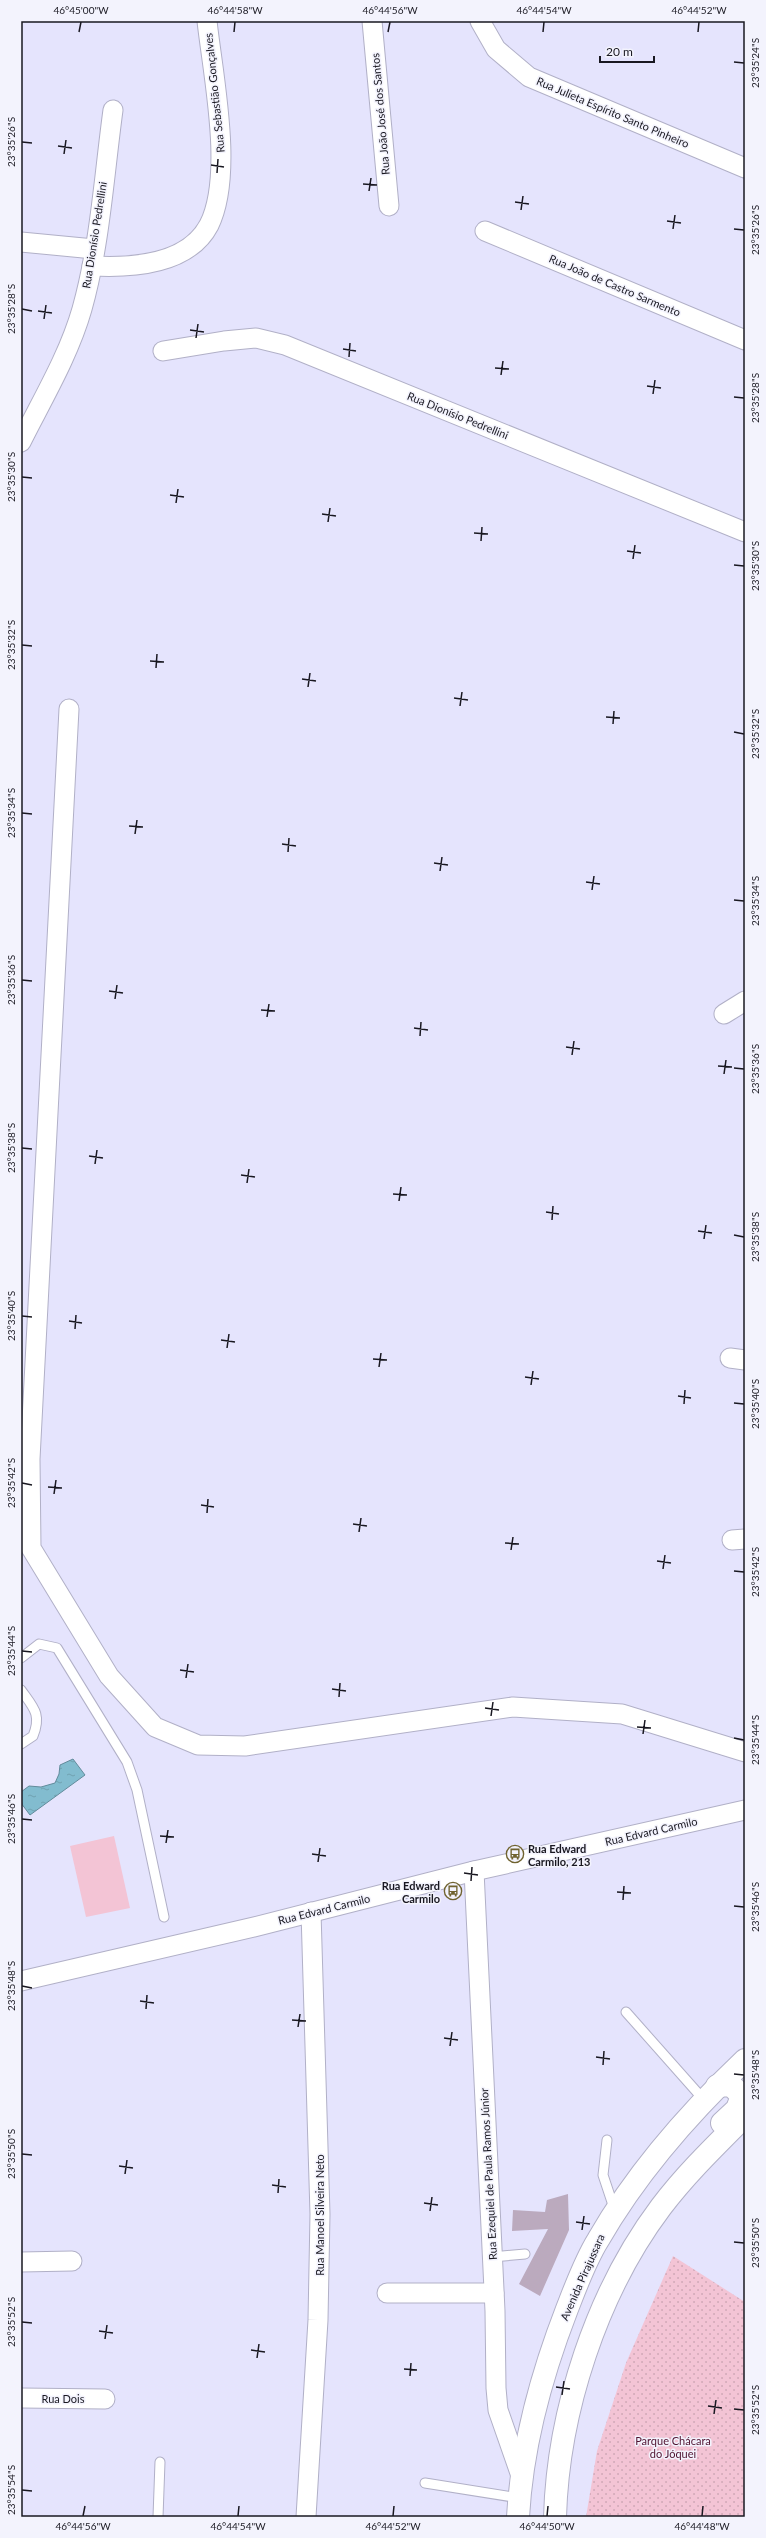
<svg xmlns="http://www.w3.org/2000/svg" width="766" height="2538" font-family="Lato,sans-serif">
<defs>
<pattern id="park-dots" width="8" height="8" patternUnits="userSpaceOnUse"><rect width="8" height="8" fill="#f3c4d5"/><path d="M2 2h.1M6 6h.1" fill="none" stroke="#d0a8b7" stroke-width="1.8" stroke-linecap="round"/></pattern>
<pattern id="water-ripples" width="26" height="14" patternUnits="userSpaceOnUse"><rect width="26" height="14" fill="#82bccf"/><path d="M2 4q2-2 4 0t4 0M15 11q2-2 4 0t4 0" fill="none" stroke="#70a1b1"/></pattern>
</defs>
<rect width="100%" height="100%" fill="#e5e4fd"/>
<polygon fill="#f3c4d5" points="114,1836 130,1908 86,1917 70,1846"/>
<polygon fill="url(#park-dots)" points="673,2256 745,2302 745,2517 586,2517 597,2451 626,2363"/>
<polygon fill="url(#water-ripples)" stroke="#628b9b" points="73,1759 85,1775 30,1815 21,1803 21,1792 29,1786 41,1787 55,1783 59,1774 60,1765"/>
<polygon fill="#bbaabe" points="568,2194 569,2230 540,2296 519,2284 548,2229 512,2231 513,2210 545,2212 547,2200"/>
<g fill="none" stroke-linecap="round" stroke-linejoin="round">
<defs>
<g id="lane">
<polyline points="21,1658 39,1644 57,1648 127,1762 137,1790 164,1917"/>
<path d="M21 1690C33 1707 42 1714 33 1736L21 1744"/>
<polyline points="626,2012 704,2100"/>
<polyline points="607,2140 603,2175 615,2211"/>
<polyline points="492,2257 525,2254"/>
<polyline points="425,2483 519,2498"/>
<polyline points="158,2517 160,2462"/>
</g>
<g id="street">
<polyline points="372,21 389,206"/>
<polyline points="480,21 496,49 529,77 745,168"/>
<polyline points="485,231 745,340"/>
<polyline points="21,242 94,249"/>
<path d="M92 266C130 268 188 265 209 225 234 175 213 76 207 21"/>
<polyline points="163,351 224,341 256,338 285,345 745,532"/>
<path d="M21 442C42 400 69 355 82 309 100 245 104 176 113 110"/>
<polyline points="69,709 30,1459 31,1548 109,1676 155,1727 198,1745 245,1746 513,1707 622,1714 745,1752"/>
<polyline points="724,1014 745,1001"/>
<polyline points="730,1358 745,1360"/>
<polyline points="732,1540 745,1539"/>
<polyline points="474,1871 495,2311 496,2388 498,2410 520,2473"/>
<polyline points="21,1981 254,1927 474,1871 745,1810"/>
<polyline points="21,2262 72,2261"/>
<polyline points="387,2293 494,2293"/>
<polyline points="21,2398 105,2399"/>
<polyline points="306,2517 318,2320 320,2214 311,1912"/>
</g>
<g id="primary">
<polyline points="717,2086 731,2085 742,2096 737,2109 722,2123"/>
<path d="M518 2517C522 2445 541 2376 567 2309 576 2286 585 2261 598 2240 637 2172 688 2114 745 2060"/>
<path d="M555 2517C558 2411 597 2292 661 2207 686 2174 716 2145 745 2116"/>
</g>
</defs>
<use href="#lane" stroke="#b1b0c7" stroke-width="11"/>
<use href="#street" stroke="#b1b0c7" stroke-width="21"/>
<use href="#primary" stroke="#b1b0c7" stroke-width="24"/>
<use href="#lane" stroke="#fff" stroke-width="9"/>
<use href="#street" stroke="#fff" stroke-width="19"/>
<use href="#primary" stroke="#fff" stroke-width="22"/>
</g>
<path fill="none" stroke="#191821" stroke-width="1.5" d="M79 32 81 22M234 32 235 22M388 32 390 22M543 32 544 22M698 32 699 22M734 62 744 63M22 142 32 143M58 146 72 148M64 154 66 140M211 165 224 167M217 173 218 159M363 184 377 185M369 191 371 178M515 202 529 204M521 210 523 196M667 221 681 223M673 229 675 215M734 229 744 230M22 309 32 311M38 311 52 313M44 319 46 305M190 330 204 332M196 338 198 324M343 349 356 351M349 357 350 343M495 368 509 369M501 375 503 361M647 386 661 388M653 394 655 380M734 397 744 398M22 477 32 478M170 495 184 497M176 503 178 489M322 514 336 516M328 522 330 508M474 533 488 534M481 541 482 527M627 551 641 553M633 559 635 545M734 565 744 566M22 645 32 646M150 661 164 662M156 668 157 654M302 679 316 681M308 687 310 673M454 698 468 700M460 706 462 692M606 717 620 718M613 724 614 711M734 732 744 734M22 813 32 814M129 826 143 827M135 834 137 820M282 844 296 846M288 852 289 838M434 863 448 865M440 871 442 857M586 882 600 884M592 890 594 876M734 900 744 901M22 980 32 981M109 991 123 993M115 999 117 985M261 1010 275 1011M267 1017 269 1004M414 1028 428 1030M420 1036 421 1022M566 1047 580 1049M572 1055 574 1041M718 1066 732 1067M734 1068 744 1069M724 1074 726 1060M22 1148 32 1149M89 1156 103 1158M95 1164 97 1150M241 1175 255 1177M247 1183 249 1169M393 1194 407 1195M399 1201 401 1187M546 1212 559 1214M552 1220 553 1206M698 1231 712 1233M734 1235 744 1237M704 1239 706 1225M22 1316 32 1317M69 1321 82 1323M75 1329 76 1315M221 1340 235 1342M227 1348 229 1334M373 1359 387 1360M379 1367 381 1353M525 1377 539 1379M531 1385 533 1371M678 1396 691 1398M734 1403 744 1404M684 1404 685 1390M22 1483 32 1485M48 1487 62 1488M54 1494 56 1480M201 1505 214 1507M207 1513 208 1499M353 1524 367 1526M359 1532 361 1518M505 1543 519 1544M511 1550 513 1537M657 1561 671 1563M663 1569 665 1555M734 1571 744 1572M22 1651 32 1652M180 1670 194 1672M186 1678 188 1664M332 1689 346 1691M339 1697 340 1683M485 1708 499 1710M491 1716 493 1702M637 1727 651 1728M643 1734 645 1720M734 1738 744 1740M22 1819 32 1820M160 1836 174 1837M166 1843 168 1830M312 1854 326 1856M318 1862 320 1848M464 1873 478 1875M471 1881 472 1867M617 1892 631 1893M623 1900 624 1886M734 1906 744 1907M22 1986 32 1988M140 2001 154 2003M146 2009 147 1995M292 2020 306 2021M298 2027 300 2014M444 2038 458 2040M450 2046 452 2032M596 2057 610 2059M603 2065 604 2051M734 2074 744 2075M22 2154 32 2155M119 2166 133 2168M125 2174 127 2160M272 2185 286 2187M278 2193 279 2179M424 2203 438 2205M430 2211 432 2197M576 2222 590 2224M582 2230 584 2216M734 2242 744 2243M22 2322 32 2323M99 2331 113 2333M105 2339 107 2325M251 2350 265 2352M257 2358 259 2344M404 2369 417 2370M410 2376 411 2363M556 2387 570 2389M562 2395 564 2381M708 2406 722 2408M734 2409 744 2410M714 2414 716 2400M22 2490 32 2491M83 2516 85 2506M238 2516 239 2506M393 2516 394 2506M547 2516 548 2506M702 2516 703 2506"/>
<defs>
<symbol id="bus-ring" viewBox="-11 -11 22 22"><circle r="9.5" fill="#f3f3fd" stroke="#706330" stroke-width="1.5"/><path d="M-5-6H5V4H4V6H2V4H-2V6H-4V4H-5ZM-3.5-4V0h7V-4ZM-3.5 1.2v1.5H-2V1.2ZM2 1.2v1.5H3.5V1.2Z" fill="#706330"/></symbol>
</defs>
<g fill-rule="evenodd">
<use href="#bus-ring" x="505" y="1844" width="20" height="20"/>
<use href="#bus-ring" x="443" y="1881" width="20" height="20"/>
</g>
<g text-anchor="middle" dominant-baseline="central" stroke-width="3" stroke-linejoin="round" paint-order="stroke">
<g font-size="11" fill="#191821" stroke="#f3f3fd">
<text transform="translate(214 93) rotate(-96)">Rua Sebastião Gonçalves</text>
<text transform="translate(613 112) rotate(23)">Rua Julieta Espírito Santo Pinheiro</text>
<text transform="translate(380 114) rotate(-95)">Rua João José dos Santos</text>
<text transform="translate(94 235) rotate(-81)">Rua Dionísio Pedrellini</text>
<text transform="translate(615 285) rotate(23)">Rua João de Castro Sarmento</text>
<text transform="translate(458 415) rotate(22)">Rua Dionísio Pedrellini</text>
<text transform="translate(651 1831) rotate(-13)">Rua Edvard Carmilo</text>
<text transform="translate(324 1909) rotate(-14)">Rua Edvard Carmilo</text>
<text transform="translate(488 2174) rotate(-93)">Rua Ezequiel de Paula Ramos Júnior</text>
<text transform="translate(319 2215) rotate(-90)">Rua Manoel Silveira Neto</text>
<text transform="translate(582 2277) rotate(-66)">Avenida Pirajussara</text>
<text x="63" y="2398">Rua Dois</text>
</g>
<g font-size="11" font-weight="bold" fill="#191821" stroke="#f3f3fd" text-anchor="start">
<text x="528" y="1848">Rua Edward<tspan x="528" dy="13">Carmilo, 213</tspan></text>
<text x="440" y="1885" text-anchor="end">Rua Edward<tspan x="440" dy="13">Carmilo</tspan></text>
</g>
<g font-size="11" fill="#4f1230" stroke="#f3f3fd">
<text x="673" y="2440">Parque Chácara<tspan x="673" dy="13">do Jóquei</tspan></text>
</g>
</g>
<rect width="766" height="2538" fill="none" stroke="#f3f3fd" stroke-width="44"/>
<path d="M600 56v6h54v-6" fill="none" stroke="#191821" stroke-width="2"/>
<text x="606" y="56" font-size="12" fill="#191821" stroke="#f3f3fd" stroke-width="3" paint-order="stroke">20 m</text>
<rect x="22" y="22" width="722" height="2494" fill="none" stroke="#191821" stroke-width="1.5"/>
<g font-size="10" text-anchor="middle" fill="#191821">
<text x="81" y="14">46°45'00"W</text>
<text x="235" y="14">46°44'58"W</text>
<text x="390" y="14">46°44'56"W</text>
<text x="544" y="14">46°44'54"W</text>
<text x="699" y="14">46°44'52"W</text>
<text transform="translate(755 63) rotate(-90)" y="4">23°35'24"S</text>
<text transform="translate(11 142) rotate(-90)" y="4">23°35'26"S</text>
<text transform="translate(755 230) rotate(-90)" y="4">23°35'26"S</text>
<text transform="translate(11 309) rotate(-90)" y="4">23°35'28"S</text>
<text transform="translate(755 398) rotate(-90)" y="4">23°35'28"S</text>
<text transform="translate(11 477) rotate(-90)" y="4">23°35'30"S</text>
<text transform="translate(755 566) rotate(-90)" y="4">23°35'30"S</text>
<text transform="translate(11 645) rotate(-90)" y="4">23°35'32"S</text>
<text transform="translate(755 734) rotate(-90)" y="4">23°35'32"S</text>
<text transform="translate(11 813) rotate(-90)" y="4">23°35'34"S</text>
<text transform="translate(755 901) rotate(-90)" y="4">23°35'34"S</text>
<text transform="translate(11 980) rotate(-90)" y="4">23°35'36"S</text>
<text transform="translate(755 1069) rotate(-90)" y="4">23°35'36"S</text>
<text transform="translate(11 1148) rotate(-90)" y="4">23°35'38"S</text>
<text transform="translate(755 1237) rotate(-90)" y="4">23°35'38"S</text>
<text transform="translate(11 1316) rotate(-90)" y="4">23°35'40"S</text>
<text transform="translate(755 1404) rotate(-90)" y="4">23°35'40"S</text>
<text transform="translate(11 1483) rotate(-90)" y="4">23°35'42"S</text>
<text transform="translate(755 1572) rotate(-90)" y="4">23°35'42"S</text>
<text transform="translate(11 1651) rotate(-90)" y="4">23°35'44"S</text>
<text transform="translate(755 1740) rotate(-90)" y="4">23°35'44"S</text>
<text transform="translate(11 1819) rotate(-90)" y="4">23°35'46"S</text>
<text transform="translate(755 1907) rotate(-90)" y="4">23°35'46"S</text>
<text transform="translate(11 1986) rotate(-90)" y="4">23°35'48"S</text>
<text transform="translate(755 2075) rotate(-90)" y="4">23°35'48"S</text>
<text transform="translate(11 2154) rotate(-90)" y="4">23°35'50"S</text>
<text transform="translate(755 2243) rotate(-90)" y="4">23°35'50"S</text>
<text transform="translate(11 2322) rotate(-90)" y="4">23°35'52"S</text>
<text transform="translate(755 2410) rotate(-90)" y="4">23°35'52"S</text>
<text transform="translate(11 2490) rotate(-90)" y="4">23°35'54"S</text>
<text x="83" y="2530">46°44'56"W</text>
<text x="238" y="2530">46°44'54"W</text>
<text x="393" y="2530">46°44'52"W</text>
<text x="547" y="2530">46°44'50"W</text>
<text x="702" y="2530">46°44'48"W</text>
</g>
</svg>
